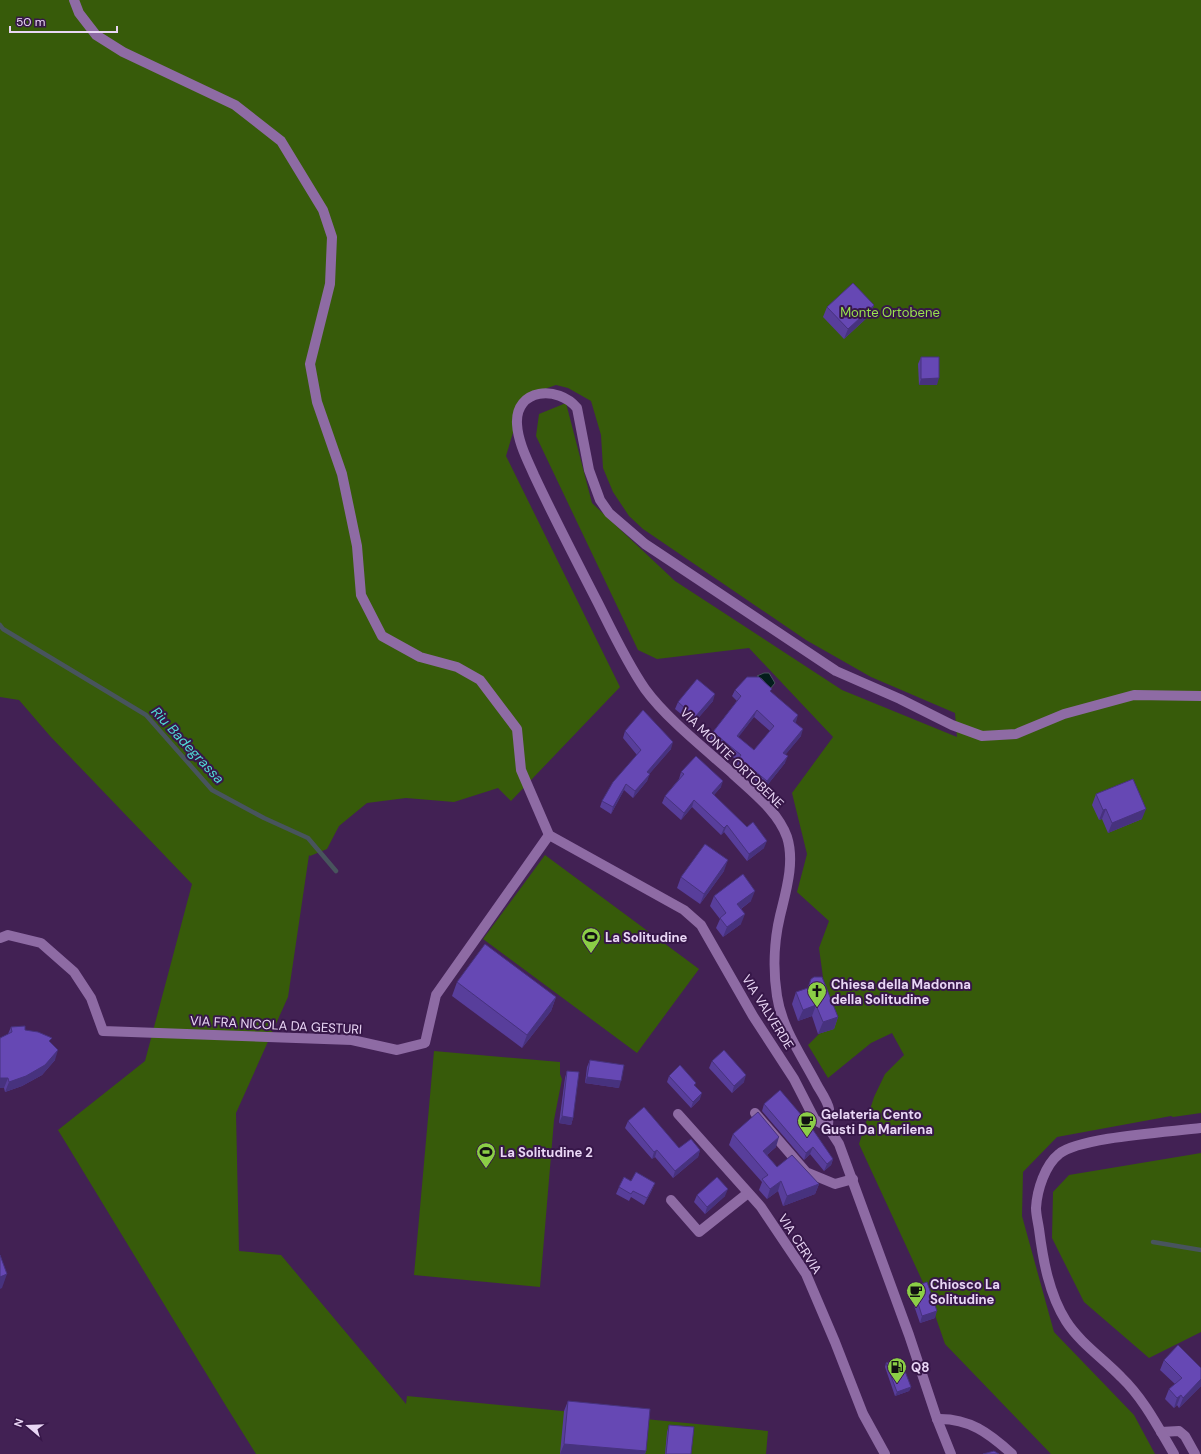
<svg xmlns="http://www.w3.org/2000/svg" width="1201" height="1454" font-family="'DM Sans',sans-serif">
<rect width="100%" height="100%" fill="#422154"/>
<g fill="#375b0a">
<polygon points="0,0 1201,0 1201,1113 1173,1117 1171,1116 1057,1137 1023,1172 1022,1216 1054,1332 1134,1415 1155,1454 1051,1454 945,1344 926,1289 859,1144 874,1097 885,1074 904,1055 892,1033 871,1043 828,1078 808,1045 821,1032 825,992 819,948 829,921 797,892 807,854 792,793 833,737 749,648 657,659 638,650 536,436 539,414 566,403 592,503 675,581 842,690 957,737 955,713 871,677 806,640 643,529 629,516 613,492 603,468 601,435 591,401 568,388 556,385 524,396 506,456 620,687 511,801 498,788 454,802 406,798 367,803 339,826 327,849 310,856 309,855 288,997 236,1113 239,1251 281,1255 406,1404 407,1396 768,1431 766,1454 256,1454 226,1406 58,1130 145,1061 192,884 50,736 19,700 0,697"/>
<polygon points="545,855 699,969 637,1053 483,939"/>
<polygon points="434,1051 560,1062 560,1074 562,1079 554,1120 540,1287 414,1275"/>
<polygon points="1201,1153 1201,1332 1149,1358 1084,1302 1052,1238 1053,1192 1069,1175"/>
</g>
<polygon fill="#031d1c" stroke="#48545d" points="764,673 769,673 775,683 770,689 762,679 757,676"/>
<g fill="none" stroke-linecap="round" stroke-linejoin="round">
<g stroke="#48545d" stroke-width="4.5">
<polyline points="0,625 3,629 146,715 212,790 264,818 308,838 336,871"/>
<polyline points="1153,1242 1201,1250"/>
</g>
<g stroke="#8e6ba4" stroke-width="10">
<polyline points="0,938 8,935 41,943 74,972 91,998 103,1031 352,1040 397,1050 425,1043 436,995 549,835"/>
<polyline points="755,1113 806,1172 835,1184 853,1179"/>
<polyline points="678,1114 761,1207 806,1274 835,1342 863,1414 885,1454"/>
<polyline points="671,1200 699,1232 748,1193"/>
<polyline points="1161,1432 1179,1431 1185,1436 1195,1454"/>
</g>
<g stroke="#8e6ba4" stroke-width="10">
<polyline points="74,0 79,13 96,35 123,52 235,105 281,141 323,210 332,237 330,284 310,364 317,402 342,474 357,546 361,595 382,636 420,657 457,667 480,680 517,729 521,770 549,835 684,910 701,925 753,1016 794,1079 815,1120 828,1127 839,1144 909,1335 937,1419 951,1454"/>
<path d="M828 1127C828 1121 829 1115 829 1109 828 1102 821 1092 817 1085 802 1056 782 1029 777 996 773 971 774 941 780 916 786 891 795 862 787 837 778 811 751 791 732 773 705 749 666 718 645 689 627 663 612 631 598 603 576 560 554 518 534 475 527 459 518 442 517 424 515 388 558 385 577 408L589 470 600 500 609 513 645 544 836 671 900 699 952 725 982 736 1016 734 1064 714 1134 695 1201 696"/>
<path d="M937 1419C969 1418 989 1433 1012 1454"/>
<path d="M1174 1454C1158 1427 1144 1399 1121 1377 1104 1359 1080 1343 1066 1321 1049 1294 1043 1260 1039 1229 1038 1222 1036 1215 1036 1208 1037 1190 1045 1165 1059 1154 1079 1137 1171 1132 1201 1128"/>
</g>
</g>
<g fill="#583e9b" fill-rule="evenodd">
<polygon points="874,305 870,315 844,339 823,317 827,307"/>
<polygon points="921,357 937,385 919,385 918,364"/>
<path d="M735 690 771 692 796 722H795L801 736 785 755V763L765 788 737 765 738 761 710 739 713 732 737 701 732 696ZM754 717 770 731 754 750 738 737Z"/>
<polygon points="713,701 693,724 675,709 678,702"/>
<polygon points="625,731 671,749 649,774 647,781 633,798 624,790 611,814 600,807 602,801 637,755 623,738"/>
<polygon points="681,772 721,787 714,795 764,848 747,861 724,832 721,835 692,807 681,820 662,803 665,796 679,779"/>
<polygon points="1096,794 1142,819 1108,833 1102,819 1099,820 1092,805"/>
<polygon points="724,871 700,904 677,888 681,877"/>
<polygon points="714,896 751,901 741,909 741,924 723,937 716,928 720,919 710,906"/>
<polygon points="457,982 556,997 551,1011 522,1048 452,996"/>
<polygon points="796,992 838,1017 834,1029 818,1034 812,1016 798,1021 792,1004"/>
<polygon points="11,1027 25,1030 50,1042 55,1060 42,1075 22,1086 5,1092 4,1088 0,1088 8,1034"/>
<polygon points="590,1060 619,1088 585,1083 587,1067"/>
<polygon points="712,1061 744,1082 732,1093 709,1068"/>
<polygon points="567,1071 573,1118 571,1125 559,1123 565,1078"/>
<polygon points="669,1076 696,1083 695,1085 700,1099 691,1108 667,1082"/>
<polygon points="764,1104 833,1159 831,1165 824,1171 810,1154 804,1160 762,1111"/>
<polygon points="628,1121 679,1148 700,1150 698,1157 673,1178 655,1157 652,1159 625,1128"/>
<polygon points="733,1134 776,1147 767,1155 777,1167 819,1184 815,1194 783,1206 778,1191 767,1199 759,1190 762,1182 729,1145"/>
<polygon points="631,1181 652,1190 644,1205 631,1197 629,1201 616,1194 619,1187"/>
<polygon points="697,1195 725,1196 705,1214 694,1202"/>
<polygon points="913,1287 935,1318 920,1323 910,1294"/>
<polygon points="1164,1360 1201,1368 1201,1386 1179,1408 1177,1405 1174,1408 1165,1399 1169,1389 1175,1384 1160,1370"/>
<polygon points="886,1363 911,1387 909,1391 895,1396 885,1367"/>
<polygon points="568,1401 646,1451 645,1454 560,1454 564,1411"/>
<polygon points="669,1425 691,1454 665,1454 667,1432"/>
</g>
<g fill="#47327e">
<polygon points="874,305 870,315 844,339 848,329"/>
<polygon points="939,378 937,385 919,385 921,379"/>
<polygon points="715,694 713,701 693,724 695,717"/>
<polygon points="757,710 754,717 734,743 737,736"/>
<polygon points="798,715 796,722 791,728 793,721"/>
<polygon points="803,729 801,736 781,760 783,753"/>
<polygon points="673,742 671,749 645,779 647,772"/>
<polygon points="788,756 785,763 765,788 767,781"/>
<polygon points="650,774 647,781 633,798 635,791"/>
<polygon points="723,781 721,787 709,800 712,793"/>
<polygon points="626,784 624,790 611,814 613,807"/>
<polygon points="694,800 692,807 681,820 684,813"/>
<polygon points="1106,809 1102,819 1099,820 1103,810"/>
<polygon points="1146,809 1142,819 1108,833 1112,823"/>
<polygon points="727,825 724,832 721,835 724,828"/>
<polygon points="767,841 764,848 747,861 749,854"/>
<polygon points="728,860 724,871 700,904 704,894"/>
<polygon points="755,891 751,901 734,914 737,904"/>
<polygon points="745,914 741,924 723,937 727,927"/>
<polygon points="556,997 551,1011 522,1048 527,1035"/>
<polygon points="816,1005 812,1016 798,1021 803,1010"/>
<polygon points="838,1017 834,1029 818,1034 823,1022"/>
<polygon points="58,1050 55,1060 42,1075 22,1086 5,1092 9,1082"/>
<polygon points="746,1075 744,1082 732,1093 734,1086"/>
<polygon points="587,1077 621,1081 619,1088 585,1083"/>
<polygon points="0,1078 8,1078 4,1088 0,1088"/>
<polygon points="702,1093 700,1099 691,1108 693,1102"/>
<polygon points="562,1116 573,1118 571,1125 559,1123"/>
<polygon points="779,1137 776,1147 759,1161 763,1151"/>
<polygon points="813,1147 810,1154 804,1160 806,1153"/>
<polygon points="657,1150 655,1157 652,1159 654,1152"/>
<polygon points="700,1150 698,1157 673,1178 675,1171"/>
<polygon points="833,1159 831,1165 824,1171 827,1164"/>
<polygon points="781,1181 778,1191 767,1199 770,1189"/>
<polygon points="655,1183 652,1190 644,1205 647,1198"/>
<polygon points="819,1184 815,1194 783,1206 787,1196"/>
<polygon points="728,1189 725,1196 705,1214 707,1207"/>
<polygon points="7,1274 2,1288 0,1289 0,1277"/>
<polygon points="937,1311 935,1318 920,1323 922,1316"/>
<polygon points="1201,1379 1201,1386 1179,1408 1183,1398"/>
<polygon points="911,1387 909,1391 895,1396 897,1392"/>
<polygon points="1181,1395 1177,1405 1174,1408 1177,1398"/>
<polygon points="564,1444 646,1451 645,1454 560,1454"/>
</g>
<g fill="#6648b4" stroke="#47327e" fill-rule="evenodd">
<polygon points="853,283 874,305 848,329 827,307"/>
<polygon points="921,357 939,357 939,378 921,379"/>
<path d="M747 677H759L772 689 770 691 798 715 793 721 803 729 783 753 788 756 767 781 739 758 741 755 713 732 741 696 735 690ZM757 710 774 726 754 750 737 736Z"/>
<polygon points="697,679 715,694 695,717 678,702"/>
<polygon points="643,710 673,742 647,772 650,774 635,791 626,784 613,807 602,801 613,782 641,750 625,731"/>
<polygon points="696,756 723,781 712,793 747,827 753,822 767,841 749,854 727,825 724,828 694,800 684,813 665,796 684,774 681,772"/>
<polygon points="1133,779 1146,809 1112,823 1106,809 1103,810 1096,794"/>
<polygon points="705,844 728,860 704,894 681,877"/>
<polygon points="743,874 755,891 737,904 745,914 727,927 720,918 726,913 714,896"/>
<polygon points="485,944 556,997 527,1035 457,982"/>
<polygon points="814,977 822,977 838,1017 823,1022 816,1005 803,1010 796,992 808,988 811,979"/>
<polygon points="25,1026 25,1030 38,1032 52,1038 49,1041 58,1050 45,1065 26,1076 9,1082 8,1078 0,1078 0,1038 12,1032 11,1027"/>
<polygon points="724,1050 746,1075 734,1086 712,1061"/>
<polygon points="590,1060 624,1065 621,1081 587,1077"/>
<polygon points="680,1065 696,1083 694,1085 702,1093 693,1102 669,1076"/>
<polygon points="567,1071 579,1072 573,1118 562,1116"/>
<polygon points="780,1090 809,1124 833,1159 827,1164 813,1147 806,1153 764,1104"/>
<polygon points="644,1107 679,1148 691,1139 700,1150 675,1171 657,1150 654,1152 628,1121"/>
<polygon points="758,1112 779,1137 763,1151 777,1167 792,1155 819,1184 787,1196 781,1181 770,1189 762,1179 768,1175 733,1134"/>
<polygon points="636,1172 655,1183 647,1198 633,1191 631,1194 619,1187 624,1177 631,1181"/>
<polygon points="717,1177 728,1189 707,1207 697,1195"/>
<polygon points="0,1255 7,1274 0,1277"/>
<polygon points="927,1282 937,1311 922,1316 913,1287"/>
<polygon points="1178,1345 1201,1368 1201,1379 1183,1398 1181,1395 1177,1398 1169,1389 1182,1378 1164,1360"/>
<polygon points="900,1358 911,1387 897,1392 886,1363"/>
<polygon points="568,1401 650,1409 646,1451 564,1444"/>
<polygon points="669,1425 694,1427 691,1454 666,1454"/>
<polygon points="994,1451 999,1454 983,1454"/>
</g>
<defs>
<symbol id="stadium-pin" viewBox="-11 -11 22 30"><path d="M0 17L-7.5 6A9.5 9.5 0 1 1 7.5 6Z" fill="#8bce46" stroke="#371749"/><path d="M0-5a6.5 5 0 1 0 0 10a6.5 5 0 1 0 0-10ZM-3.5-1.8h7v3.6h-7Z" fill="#111"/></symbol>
<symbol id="church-pin" viewBox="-11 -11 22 30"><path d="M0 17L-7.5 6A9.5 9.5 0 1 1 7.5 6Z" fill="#8bce46" stroke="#371749"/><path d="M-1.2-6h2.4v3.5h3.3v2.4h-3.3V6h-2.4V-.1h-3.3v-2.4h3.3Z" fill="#111"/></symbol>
<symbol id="cafe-pin" viewBox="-11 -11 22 30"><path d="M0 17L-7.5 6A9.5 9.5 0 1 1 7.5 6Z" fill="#8bce46" stroke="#371749"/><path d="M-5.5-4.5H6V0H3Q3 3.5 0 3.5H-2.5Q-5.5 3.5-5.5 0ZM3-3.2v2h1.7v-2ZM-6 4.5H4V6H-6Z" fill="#111"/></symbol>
<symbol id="fuel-pin" viewBox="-11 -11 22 30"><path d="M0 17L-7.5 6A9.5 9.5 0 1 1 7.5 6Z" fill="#8bce46" stroke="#371749"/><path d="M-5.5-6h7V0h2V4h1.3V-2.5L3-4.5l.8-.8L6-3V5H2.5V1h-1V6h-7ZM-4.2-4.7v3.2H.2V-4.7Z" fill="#111"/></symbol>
</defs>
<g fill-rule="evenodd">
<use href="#stadium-pin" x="580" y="926" width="22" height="30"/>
<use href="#church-pin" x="806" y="980" width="22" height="30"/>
<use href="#cafe-pin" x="796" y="1110" width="22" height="30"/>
<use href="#stadium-pin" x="475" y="1141" width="22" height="30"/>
<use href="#cafe-pin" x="905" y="1280" width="22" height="30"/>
<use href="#fuel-pin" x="886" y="1356" width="22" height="30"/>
</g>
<g text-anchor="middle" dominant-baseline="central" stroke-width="4" stroke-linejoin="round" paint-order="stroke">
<g font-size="13" fill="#9ae44e" stroke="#371749">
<text x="890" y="312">Monte Ortobene</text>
</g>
<g font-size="13" fill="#e9d6f5" stroke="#371749">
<text transform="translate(732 758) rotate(44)">VIA MONTE ORTOBENE</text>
<text transform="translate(768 1012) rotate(58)">VIA VALVERDE</text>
<text transform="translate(276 1025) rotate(3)">VIA FRA NICOLA DA GESTURI</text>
<text transform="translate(800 1244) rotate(57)">VIA CERVIA</text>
</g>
<g font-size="13" font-weight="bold" fill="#e9d6f5" stroke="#371749" text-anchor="start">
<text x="605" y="937">La Solitudine</text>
<text x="831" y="984">Chiesa della Madonna<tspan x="831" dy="15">della Solitudine</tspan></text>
<text x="821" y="1114">Gelateria Cento<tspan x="821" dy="15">Gusti Da Marilena</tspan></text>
<text x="500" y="1152">La Solitudine 2</text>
<text x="930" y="1284">Chiosco La<tspan x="930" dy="15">Solitudine</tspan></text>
<text x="911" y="1367">Q8</text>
</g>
<g font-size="14" font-style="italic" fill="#50d8d4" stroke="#371749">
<text transform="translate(188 745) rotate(47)">Riu Badegrassa</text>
</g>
</g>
<g transform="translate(28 1426) rotate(289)" stroke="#371749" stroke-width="3" paint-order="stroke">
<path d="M0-3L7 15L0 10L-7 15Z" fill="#e9d6f5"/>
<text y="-6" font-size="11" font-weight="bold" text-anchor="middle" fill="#e9d6f5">N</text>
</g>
<path d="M10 26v6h107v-6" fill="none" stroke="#e9d6f5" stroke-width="2"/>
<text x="16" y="26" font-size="12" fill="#e9d6f5" stroke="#371749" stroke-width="3" paint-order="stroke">50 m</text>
</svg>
